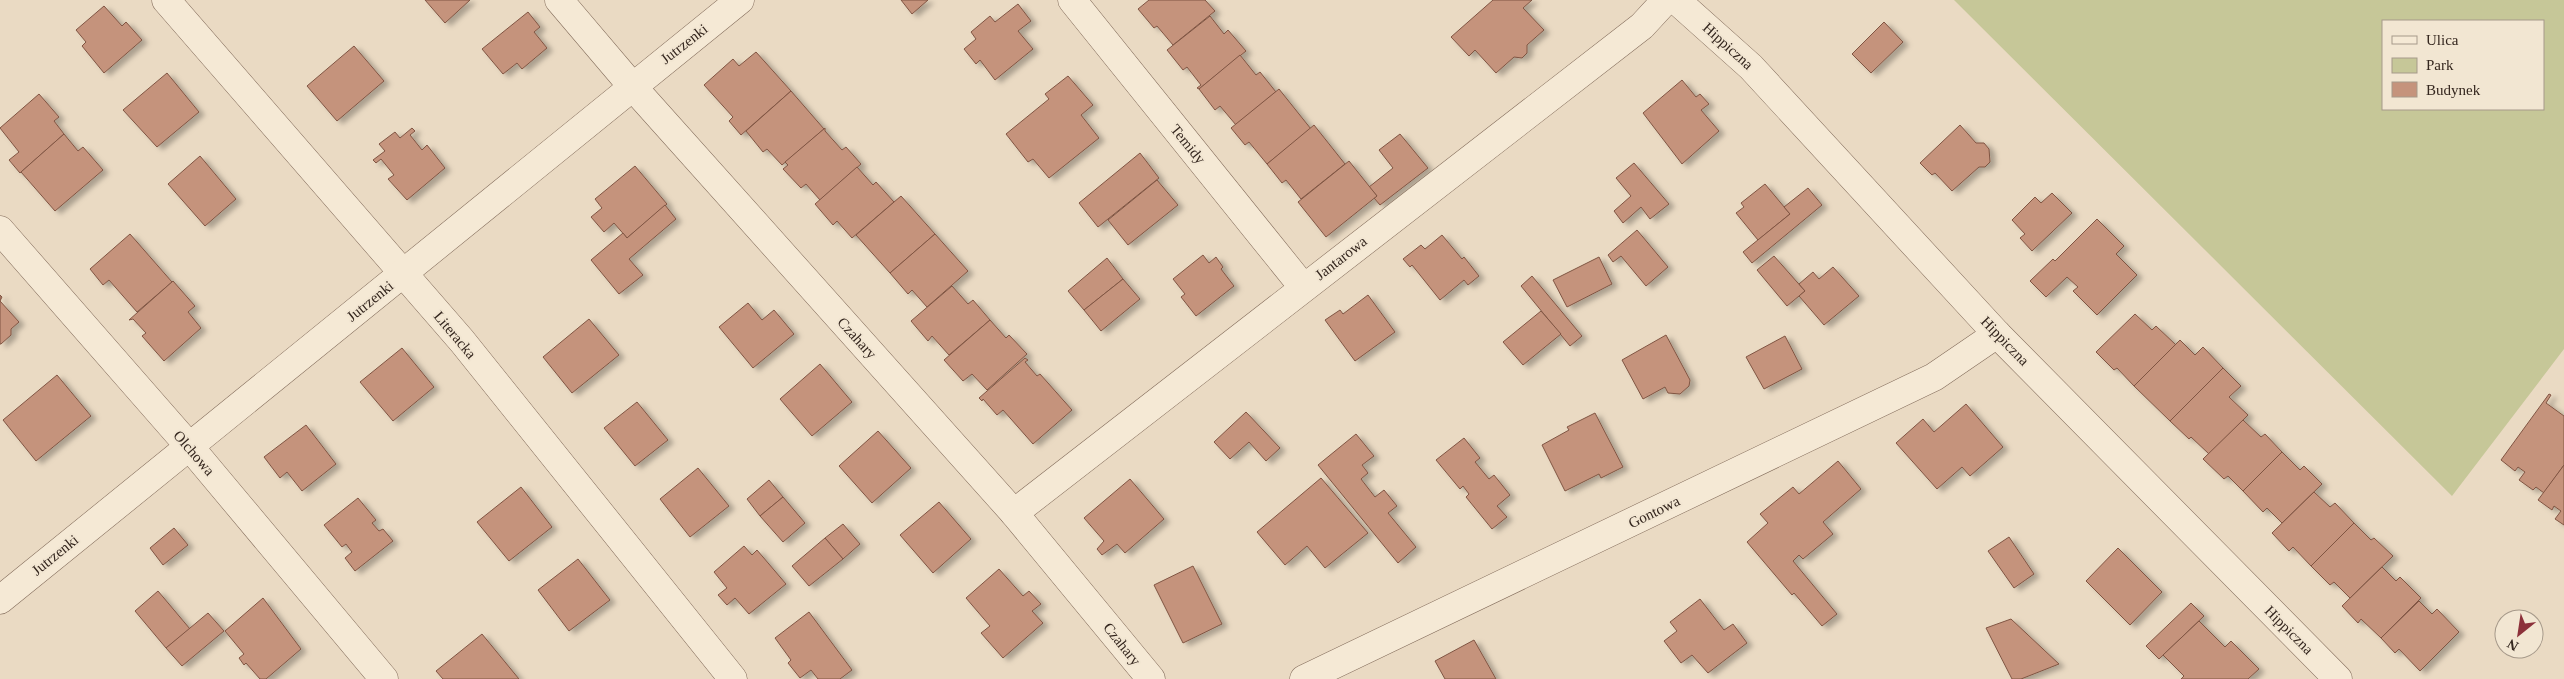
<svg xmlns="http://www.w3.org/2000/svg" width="2564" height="679" font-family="'Times New Roman',serif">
<defs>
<filter id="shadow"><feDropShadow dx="5.5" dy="3" stdDeviation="2.5" flood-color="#0004"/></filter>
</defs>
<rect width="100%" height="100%" fill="#eadac3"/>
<path fill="#c6c798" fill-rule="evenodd" d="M1954 0H2564V349L2452 496ZM2543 21V109H2383V21Z"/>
<g fill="#c5937c" stroke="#805543" filter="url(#shadow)">
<polygon points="425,0 470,0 445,23"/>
<polygon points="901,0 928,0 912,14"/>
<polygon points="1149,0 1205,0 1215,11 1173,45 1157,26 1154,28 1138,9"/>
<polygon points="1493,0 1532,0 1523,8 1544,30 1527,45 1527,53 1522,58 1514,57 1496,73 1475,50 1469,56 1451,37"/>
<polygon points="1018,4 1031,21 1018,31 1033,49 995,80 980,60 976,64 964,49 976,39 971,32 990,16 995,22"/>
<polygon points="104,6 122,26 126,22 142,40 104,73 82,46 86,42 76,30"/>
<polygon points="528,12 540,27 534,32 547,48 522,69 517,63 503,74 482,49"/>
<polygon points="1210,16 1224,34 1228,30 1246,51 1199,89 1197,88 1201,85 1187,67 1183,70 1167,50"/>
<polygon points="1884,22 1903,42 1871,73 1852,54"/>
<polygon points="354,46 384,81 337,121 307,86"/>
<polygon points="756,52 791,91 741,135 729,121 733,117 704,85 733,59 739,66"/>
<polygon points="1240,55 1256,75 1260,72 1276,92 1236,125 1220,106 1215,110 1199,89"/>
<polygon points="167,73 199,112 157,147 123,110"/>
<polygon points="1068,76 1093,105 1081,115 1099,138 1049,178 1033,159 1028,162 1006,134 1049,99 1045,94"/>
<polygon points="1682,80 1696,97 1700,94 1709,104 1701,110 1719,131 1682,164 1643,113"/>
<polygon points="1279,89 1311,129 1267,164 1249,142 1245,145 1231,128"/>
<polygon points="791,91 824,129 782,165 767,149 763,152 746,131"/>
<polygon points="39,94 59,117 54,121 64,134 20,173 9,160 19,152 0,128"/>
<polygon points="1314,125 1345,164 1301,199 1286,180 1282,183 1267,164"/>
<polygon points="1960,125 1976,143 1984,143 1989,149 1990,162 1985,167 1979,167 1952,191 1935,173 1932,175 1920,163"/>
<polygon points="412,128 415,131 410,135 422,150 427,145 445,168 407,200 388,179 394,175 381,159 376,163 373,160 385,151 379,144 395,132 400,138"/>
<polygon points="825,128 825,131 842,150 846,147 861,164 820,200 806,184 801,188 783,169 788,165 785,162"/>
<polygon points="64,134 78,151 83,147 103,170 55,211 21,172"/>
<polygon points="1400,134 1428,168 1380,205 1374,198 1377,196 1369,187 1393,168 1379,150"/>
<polygon points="1140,153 1159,178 1098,227 1079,203"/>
<polygon points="200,156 236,199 205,226 168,184"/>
<polygon points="1349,161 1377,196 1326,237 1298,202"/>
<polygon points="1634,163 1669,204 1650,219 1641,207 1623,223 1614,211 1631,196 1616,178"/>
<polygon points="635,166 667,204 627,238 614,223 604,232 591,217 602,208 595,199"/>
<polygon points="857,167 873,185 876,182 894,202 852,238 837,221 833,225 815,204"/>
<polygon points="1157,180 1178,205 1128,245 1108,220"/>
<polygon points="1765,184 1790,214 1758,240 1736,213 1744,207 1741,203"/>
<polygon points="1808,188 1822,205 1752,263 1743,252 1790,214 1784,207"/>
<polygon points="2052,193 2072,213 2032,251 2020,238 2025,234 2012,220 2035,197 2041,203"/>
<polygon points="901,196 935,234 890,273 856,235"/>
<polygon points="665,205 676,219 629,259 643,275 619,294 591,260 623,233 627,238"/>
<polygon points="2097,219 2124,246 2116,254 2137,275 2097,315 2073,291 2078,287 2067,277 2046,297 2030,281 2053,259 2055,261"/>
<polygon points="1637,230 1668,267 1646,286 1621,256 1613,262 1608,255"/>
<polygon points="130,234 172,282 137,312 109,280 103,285 90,269"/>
<polygon points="935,234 968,271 927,307 912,290 908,294 890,273"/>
<polygon points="1442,235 1462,259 1464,257 1479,276 1468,285 1464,280 1440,300 1412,265 1410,267 1403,259 1421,245 1425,249"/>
<polygon points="1203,255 1209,263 1216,257 1223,267 1221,269 1234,286 1196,316 1181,297 1185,294 1173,279"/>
<polygon points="1774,256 1805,291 1787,306 1757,270"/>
<polygon points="1599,257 1612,284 1567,307 1553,280"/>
<polygon points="1107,258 1123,279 1084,310 1068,291"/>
<polygon points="1833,267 1859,296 1824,325 1799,296 1805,291 1799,284 1813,272 1819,279"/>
<polygon points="1532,276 1582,336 1570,346 1521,286"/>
<polygon points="1123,279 1140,299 1101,331 1084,310"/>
<polygon points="173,281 195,306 188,312 201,328 164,361 142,336 146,333 133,319 129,320"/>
<polygon points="952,286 968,304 973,300 990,320 949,355 932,336 928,341 911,321"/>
<polygon points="0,295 2,297 0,301 19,322 11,329 11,335 1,344 0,344"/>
<polygon points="1368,295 1395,332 1355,361 1325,320 1340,310 1343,314"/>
<polygon points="748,303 762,320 774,310 794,334 753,368 719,327"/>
<polygon points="1541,311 1561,334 1523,365 1503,342"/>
<polygon points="2135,314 2152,330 2156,326 2176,345 2134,386 2117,368 2114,370 2096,352"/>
<polygon points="589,319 619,355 572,393 543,357"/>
<polygon points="990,320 1006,338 1009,335 1027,354 987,390 972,374 963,381 944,360"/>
<polygon points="1666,335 1690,380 1689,386 1680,394 1668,393 1665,387 1643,399 1622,360"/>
<polygon points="1785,336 1802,369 1764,389 1746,357"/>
<polygon points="2180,340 2195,355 2203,347 2223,368 2170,421 2134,386"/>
<polygon points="402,348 434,387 393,421 360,382"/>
<polygon points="1025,358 1028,360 1025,362 1037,376 1040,374 1072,410 1033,444 1003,410 997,415 983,399 982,401 979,398"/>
<polygon points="820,364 852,402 812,436 780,399"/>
<polygon points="2223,368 2241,386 2229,397 2248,415 2209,454 2191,437 2189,439 2170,421"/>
<polygon points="57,375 91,416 36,461 3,420"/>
<polygon points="2549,394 2551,395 2546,403 2564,416 2564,465 2544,493 2536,487 2533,490 2519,480 2525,472 2518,467 2515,471 2501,460"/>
<polygon points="637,402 668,440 635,466 604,428"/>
<polygon points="1966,404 2003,447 1970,476 1962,467 1937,489 1896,443 1923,419 1934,432"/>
<polygon points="1246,412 1280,448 1266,461 1249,442 1230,459 1214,442"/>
<polygon points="1595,413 1623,467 1601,478 1599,474 1565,491 1542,445 1569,430 1567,427"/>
<polygon points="2243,420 2261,437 2265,434 2282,452 2243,491 2228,476 2224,479 2203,459"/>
<polygon points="306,425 336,464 302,491 287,472 280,478 264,457"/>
<polygon points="878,431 911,468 872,503 839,466"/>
<polygon points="1356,434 1374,456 1362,465 1368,473 1361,479 1375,497 1384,490 1397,506 1388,513 1416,547 1398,563 1318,465"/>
<polygon points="1464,438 1480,458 1475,462 1489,479 1494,475 1510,495 1497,506 1507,517 1492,529 1466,497 1469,494 1463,486 1460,489 1436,460"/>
<polygon points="2282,452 2300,470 2304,466 2322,484 2282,523 2267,508 2263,512 2243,491"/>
<polygon points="1838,461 1861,489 1823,522 1833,534 1803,559 1799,555 1793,561 1837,614 1822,626 1794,593 1792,595 1747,542 1768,523 1760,514 1793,487 1799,494"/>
<polygon points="2564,465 2564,525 2555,519 2561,511 2554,506 2552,510 2538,500"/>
<polygon points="698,468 729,506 690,537 660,499"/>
<polygon points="1321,478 1368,533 1325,568 1307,546 1285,565 1257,532"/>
<polygon points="1130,479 1164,519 1125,553 1117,544 1102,555 1097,549 1104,541 1084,518"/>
<polygon points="769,480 783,497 760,516 747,499"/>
<polygon points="521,487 552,527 509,561 477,522"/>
<polygon points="2314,492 2330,507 2335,503 2354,523 2311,566 2293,547 2289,551 2272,533"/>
<polygon points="783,497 805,523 783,542 760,516"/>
<polygon points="358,498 376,520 372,523 379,531 383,529 393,541 355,571 345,558 352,552 346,544 342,547 324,525"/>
<polygon points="939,502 971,539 933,573 900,535"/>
<polygon points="2354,523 2371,540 2374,538 2393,556 2350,598 2334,582 2330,585 2311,566"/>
<polygon points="843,524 860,544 843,559 825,538"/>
<polygon points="174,528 188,545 163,565 150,548"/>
<polygon points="2009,537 2034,574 2014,588 1988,551"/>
<polygon points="825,538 843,559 809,586 792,566"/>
<polygon points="744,546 752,555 757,550 786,584 749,614 735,598 727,605 718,595 727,588 714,572"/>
<polygon points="2118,548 2162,592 2130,625 2086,581"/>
<polygon points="578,559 610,600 569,631 538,590"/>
<polygon points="1193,566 1222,624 1183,643 1154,585"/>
<polygon points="2382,567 2396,581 2400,577 2421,598 2381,638 2361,619 2358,623 2342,606"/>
<polygon points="999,569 1023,596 1029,591 1041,604 1032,611 1043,623 1003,658 981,633 990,626 966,598"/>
<polygon points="158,591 190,629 166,648 135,611"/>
<polygon points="263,598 301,649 266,679 260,679 246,663 244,665 239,658 244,654 225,631"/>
<polygon points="1700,599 1724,630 1733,624 1747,643 1708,673 1692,655 1681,663 1664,641 1677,631 1670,622"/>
<polygon points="2419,601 2432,614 2437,609 2459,632 2420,671 2399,649 2395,653 2381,638"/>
<polygon points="2191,603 2204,616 2159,659 2146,646"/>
<polygon points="809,612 852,670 840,679 818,679 811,670 800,678 788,663 791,660 775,638"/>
<polygon points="208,613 224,631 182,666 166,648"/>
<polygon points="2011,619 2059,664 2021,679 2012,679 1986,628"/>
<polygon points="2199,621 2225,647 2231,641 2259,669 2248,679 2181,679 2184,676 2163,655"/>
<polygon points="482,634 519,679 443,679 436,671"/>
<polygon points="1474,640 1496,679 1445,679 1435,661"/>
</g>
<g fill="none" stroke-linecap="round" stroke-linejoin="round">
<defs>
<g id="minor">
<polyline points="166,0 462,341 733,679"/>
<polyline points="559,0 632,86 1014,513 1151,679"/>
<polyline points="1072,0 1303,287"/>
<polyline points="1676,0 1751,67 1997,334 2338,679"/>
<polyline points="0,230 189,446 384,679"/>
<polyline points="1014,513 1642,26 1666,0"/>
<polyline points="0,600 740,0"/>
<polyline points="1304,679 1934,377 1997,334"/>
</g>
</defs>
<use href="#minor" stroke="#836c5b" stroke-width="29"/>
<use href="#minor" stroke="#f5e9d5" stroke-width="28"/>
</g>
<g text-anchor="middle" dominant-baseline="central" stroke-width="4" stroke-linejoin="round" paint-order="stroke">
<g font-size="15" fill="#34261e" stroke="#f2e6d2">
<text transform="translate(684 44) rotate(-38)">Jutrzenki</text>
<text transform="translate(1728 46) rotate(42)">Hippiczna</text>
<text transform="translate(1188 144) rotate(51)">Temidy</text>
<text transform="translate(1341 258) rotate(-38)">Jantarowa</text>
<text transform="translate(370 301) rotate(-39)">Jutrzenki</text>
<text transform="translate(455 335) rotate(50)">Literacka</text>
<text transform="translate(857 338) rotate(48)">Czahary</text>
<text transform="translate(2005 341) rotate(46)">Hippiczna</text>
<text transform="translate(194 453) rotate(49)">Olchowa</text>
<text transform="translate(1654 512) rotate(-26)">Gontowa</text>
<text transform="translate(55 555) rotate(-39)">Jutrzenki</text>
<text transform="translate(2289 630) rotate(45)">Hippiczna</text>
<text transform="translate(1122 644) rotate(51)">Czahary</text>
</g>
</g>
<rect x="2382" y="20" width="162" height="90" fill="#f2e6d2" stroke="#a6998a"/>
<rect x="2392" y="36" width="25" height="8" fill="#f5e9d5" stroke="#a6998a"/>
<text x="2426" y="45" font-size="15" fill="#34261e">Ulica</text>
<rect x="2392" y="58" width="25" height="15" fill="#c6c798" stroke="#a6998a"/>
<text x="2426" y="70" font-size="15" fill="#34261e">Park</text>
<rect x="2392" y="82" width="25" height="15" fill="#c5937c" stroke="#a6998a"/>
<text x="2426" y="95" font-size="15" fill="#34261e">Budynek</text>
<g transform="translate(2519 634) rotate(210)"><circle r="24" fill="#f2e6d2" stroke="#a6998a"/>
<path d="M0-4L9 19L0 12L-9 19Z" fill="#8c313a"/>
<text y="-8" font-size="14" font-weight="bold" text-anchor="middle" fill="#34261e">N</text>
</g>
</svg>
